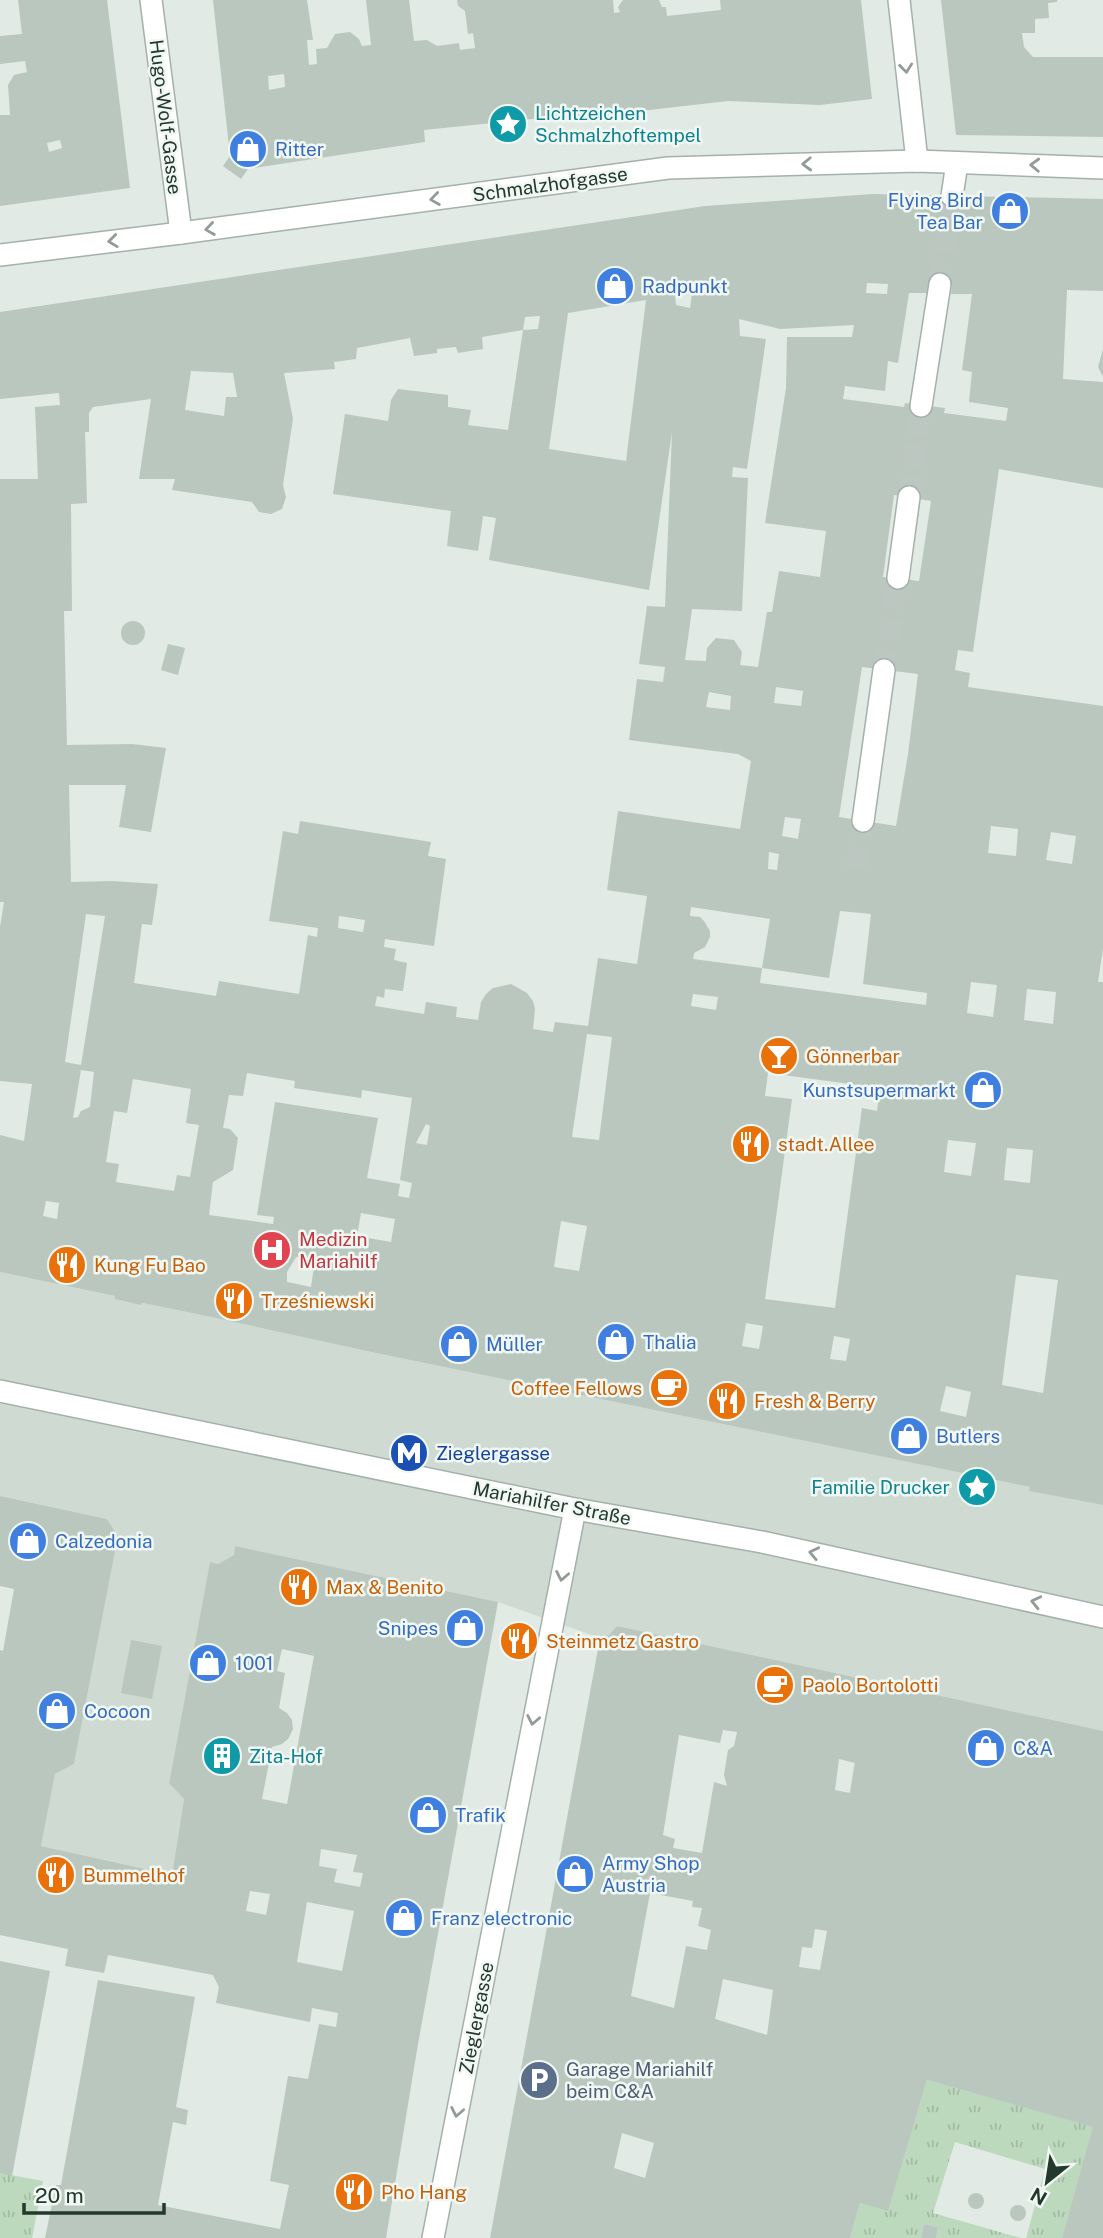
<svg xmlns="http://www.w3.org/2000/svg" width="1103" height="2238" font-family="'Public Sans',sans-serif">
<defs>
<pattern id="grass-tufts" width="24" height="20" patternUnits="userSpaceOnUse" patternTransform="scale(1.75)"><rect width="24" height="20" fill="#bcd9bd"/><path d="M3 7l-1-3M5 7V3M7 7l1-3M15 17l-1-3M17 17v-4M19 17l1-3" fill="none" stroke="#a1bba3"/></pattern>
</defs>
<rect width="100%" height="100%" fill="#e1eae4"/>
<polygon fill="#cfdad3" points="0,1272 115,1296 115,1299 140,1305 143,1303 211,1317 376,1353 1030,1487 1030,1491 1103,1505 1103,1935 827,1931 868,1680 737,1654 617,1626 608,1636 604,1635 600,1638 498,1602 235,1546 234,1555 218,1564 210,1563 169,1782 184,1799 172,1875 41,1846 55,1774 74,1764 118,1536 107,1519 0,1496"/>
<g fill="url(#grass-tufts)">
<polygon points="927,2080 1094,2127 1062,2238 1026,2238 1045,2169 955,2142 933,2213 1021,2238 936,2238 938,2227 924,2224 921,2238 850,2238 860,2203 888,2210"/>
<polygon points="0,2173 43,2181 32,2238 0,2238"/>
</g>
<g fill="#bac7bf" fill-rule="evenodd">
<path d="M18 0H107L130 188 0 206V115H10L8 85 14 75 27 72 25 61 0 64V36L22 34ZM60 140 62 148 49 152 47 143Z"/>
<path d="M213 0H307L313 40H307L309 65 317 64 316 49 327 48 335 34 350 32 359 39 362 46 371 45 366 0H409L414 41 427 40 437 46 459 43 460 50 475 48 473 33 468 34 465 11 458 6 457 0H613L614 13 620 12 618 7 623 0H659L662 7H666L667 16 721 10 720 0H861L872 99 820 105 728 101 571 119V115L424 130 425 142 248 169 241 179 223 166 230 156ZM284 74 285 87 269 90 268 76Z"/>
<polygon points="941,0 1057,0 1057,2 1048,3 1049,18 1035,19 1035,33 1022,33 1024,47 1033,57 1103,57 1103,137 956,135"/>
<path d="M872 194 1103 199V291L1067 290 1063 379 1103 382V488L999 469 973 652 958 650 955 670 970 673 968 687 1103 706V949L1098 982H1103V1505L1029 1491 1030 1487 376 1353 211 1317 143 1303 140 1305 115 1299V1296L0 1272V1135L24 1141 32 1084 0 1081V927L4 902H0V479H38L35 407 60 405 59 393 0 399V312L705 206ZM867 283 888 284 887 294 866 293ZM952 284 951 294H972L962 370 972 372 969 402 1008 408 1006 421 944 413 945 408 905 403 904 407 843 399 845 386 885 391 888 361 898 363 909 293H927L928 285ZM692 294 690 308 676 305 675 295ZM646 300 626 461 549 449 568 313ZM540 316 538 329 523 330 508 430 468 425 471 410 448 407V395L398 389 391 400 388 421 345 414 333 494 451 511 447 546 478 551 483 516 496 518 489 560 649 590 672 432 665 607 647 606 639 664 665 667 663 682 637 679 629 740 738 754 751 761 740 829 618 811 607 890 647 896 637 964 598 958 588 1026 555 1022 553 1032 533 1029 535 1009 533 1001 527 993 511 984 493 988 486 994 481 1002 478 1020 456 1017 457 1007 426 1002 424 1014 375 1006 377 996 384 998 385 989 403 991 407 963 394 960 396 949 384 947 385 939 434 946 446 859 428 856 431 842 300 821 298 834 283 831 269 921 318 928 317 937 308 935 299 994 219 981 216 996 134 983 142 924 152 925 158 884 111 881 71 882 69 785H126L119 827 151 832 166 748 132 744 67 745 64 611H72L71 504 87 503 85 432H89V413L93 407 151 399 139 479H175L172 490 252 502 259 512 271 514 282 509 286 497 283 485 293 419 284 373 335 369 334 362 356 359 357 348 410 338 414 356 437 353V349L456 347 458 353 483 349 482 337 523 330 525 317ZM739 319 780 329 854 325 852 337H787L786 388 765 523 826 531 820 577 779 571 772 612H767L758 667 740 665 742 652 734 640 716 638 707 648 706 661 685 660 692 609 742 611 748 478 732 477 733 467 747 469 766 339 740 336ZM191 371 233 373 237 397H226L224 416 185 410ZM894 495 931 501 919 581 883 577ZM862 667 918 674 908 754 896 826 839 817ZM776 687 803 691 801 706 774 703ZM709 692 731 696 730 710 706 707ZM785 817 801 819 798 839 782 836ZM991 826 1018 829 1016 856 988 853ZM1051 832 1076 836 1072 864 1046 860ZM769 852 779 854 777 870 768 869ZM691 907 770 919 762 968 829 978 840 911 871 914 863 984 927 993 926 1005 760 983 762 968 693 959 694 953 705 947 710 937V931L704 921 700 917 690 916ZM86 914 105 916 81 1065 65 1062ZM339 916 365 920 363 932 338 928ZM971 982 997 985 993 1017 967 1013ZM1027 989 1056 992 1053 1024 1024 1020ZM693 994 718 997 716 1010 691 1006ZM587 1034 612 1037 599 1140 572 1137ZM81 1070 94 1072 90 1107 81 1111 78 1117 73 1118ZM247 1073 295 1081 294 1088 361 1098 362 1090 412 1098 400 1180 412 1183 409 1198 398 1196 400 1184 367 1178 378 1118 275 1102 257 1215 274 1217 273 1224 209 1215 213 1182 233 1170 238 1138 230 1129 223 1128 229 1095 243 1096ZM768 1073 880 1088 877 1111 862 1108 835 1308 765 1299 792 1099 765 1096ZM133 1079 191 1089 186 1123 199 1125 190 1177 177 1175 174 1191 116 1182 119 1164 106 1162 114 1111 127 1113ZM426 1124 430 1126 427 1145 416 1143ZM948 1140 976 1143 971 1176 944 1172ZM1007 1148 1033 1150 1030 1183 1004 1180ZM46 1201 59 1203 57 1219 43 1216ZM361 1213 395 1219 391 1242 357 1236ZM561 1221 587 1226 579 1271 554 1267ZM296 1257 315 1259 311 1287 287 1282V1272ZM1016 1275 1058 1280 1043 1393 1002 1385ZM746 1323 763 1326 759 1349 742 1346ZM834 1336 850 1339 846 1361 830 1359ZM946 1386 971 1392 966 1417 940 1411Z"/>
<polygon points="1103,349 1103,377 1098,367"/>
<circle cx="133" cy="633" r="12"/>
<polygon points="168,644 185,648 178,675 161,670"/>
<path d="M0 1496 107 1519 118 1536 74 1764 55 1774 41 1846 172 1875 184 1799 169 1783 210 1562 218 1564 234 1555 235 1546 498 1602 418 2044 386 2238H45L56 2185H61L98 1980 195 1997 176 2107 188 2110 186 2125 173 2122 158 2205 280 2229 289 2185 270 2181 288 2076 308 2079 319 2024 336 2027 338 2013 312 2008 310 2022 216 2003 219 1987 213 1975 108 1955 104 1973 65 1966 68 1949 0 1935V1650L3 1651 14 1589 0 1586ZM282 1649 314 1656 287 1804 262 1799 272 1747 282 1744 288 1739 293 1729 292 1720 287 1713 279 1708 285 1673 277 1671ZM321 1849 357 1855 353 1872 363 1873 360 1887 334 1882 337 1869 319 1866ZM250 1891 270 1894 266 1915 246 1911ZM307 1902 354 1911 342 1971 297 1962Z"/>
<polygon points="512,1623 531,1626 524,1659 507,1656"/>
<path d="M617 1626 1103 1731V2238H1062L1093 2127 927 2080 888 2211 860 2203 850 2238H490L600 1638 604 1635 608 1636ZM723 1730 737 1732 734 1746 728 1750 724 1775 727 1786 714 1782 702 1853 673 1848 675 1839 663 1835 679 1735 720 1743ZM839 1759 855 1763 850 1793 835 1790ZM650 1893 693 1901 692 1907 702 1908 698 1926 711 1930 707 1950 686 1946 674 2008 631 1996ZM815 1929 827 1931 820 1970 799 1967 802 1947 812 1948ZM723 1979 773 1990 767 2035 715 2019ZM622 2133 654 2143 645 2178 614 2168Z"/>
<polygon points="131,1640 162,1646 152,1699 121,1693"/>
<polygon points="0,1961 50,1971 12,2176 0,2173"/>
<circle cx="976" cy="2201" r="8"/>
<circle cx="1018" cy="2213" r="8"/>
<polygon points="924,2224 938,2227 936,2238 921,2238"/>
</g>
<g fill="none" stroke-linecap="round" stroke-linejoin="round">
<g stroke="#bbc7c0" stroke-width="21" stroke-dasharray="21 10" stroke-linecap="butt">
<polyline points="940,284 952,196"/>
<polyline points="909,497 921,406"/>
<polyline points="884,670 898,578"/>
<polyline points="856,868 863,821"/>
</g>
<defs>
<g id="minor">
<polyline points="151,0 181,233"/>
<polyline points="899,0 917,161"/>
<polyline points="952,196 957,163"/>
<polyline points="0,255 181,233 668,168 917,161 1103,168"/>
<polyline points="921,406 940,284"/>
<polyline points="898,578 909,497"/>
<polyline points="863,821 884,670"/>
<polyline points="0,1391 575,1509 762,1542 1103,1617"/>
<polyline points="433,2238 575,1509"/>
</g>
</defs>
<use href="#minor" stroke="#a4b1aa" stroke-width="24"/>
<use href="#minor" stroke="#fff" stroke-width="21"/>
</g>
<defs><path id="oneway-chevron" d="M-2-3.5L2.5 0L-2 3.5" fill="none" stroke-width="1.6" stroke-linecap="round" stroke-linejoin="round" transform="scale(1.75)"/></defs>
<g stroke="#919c96">
<use href="#oneway-chevron" transform="translate(906 68) rotate(84)"/>
<use href="#oneway-chevron" transform="translate(807 164) rotate(178)"/>
<use href="#oneway-chevron" transform="translate(1035 165) rotate(-178)"/>
<use href="#oneway-chevron" transform="translate(435 199) rotate(172)"/>
<use href="#oneway-chevron" transform="translate(210 229) rotate(172)"/>
<use href="#oneway-chevron" transform="translate(113 241) rotate(173)"/>
<use href="#oneway-chevron" transform="translate(814 1553) rotate(-168)"/>
<use href="#oneway-chevron" transform="translate(562 1576) rotate(101)"/>
<use href="#oneway-chevron" transform="translate(1036 1602) rotate(-167)"/>
<use href="#oneway-chevron" transform="translate(533 1720) rotate(101)"/>
<use href="#oneway-chevron" transform="translate(457 2112) rotate(101)"/>
</g>
<defs>
<symbol id="sight-disc" viewBox="-11 -11 22 22"><circle r="9.5" fill="#0f9aa8" stroke="#f1f7f3"/><path d="M0-6L1.8-2.2L6-1.7L2.9 1.2L3.7 5.4L0 3.3L-3.7 5.4L-2.9 1.2L-6-1.7L-1.8-2.2Z" fill="#fff"/></symbol>
<symbol id="shop-disc" viewBox="-11 -11 22 22"><circle r="9.5" fill="#3f7fe0" stroke="#f1f7f3"/><path d="M-5-2.5h2.3a2.7 3.5 0 0 1 5.4 0H5L5.5 6h-11ZM-1.5-2.5h3a1.5 2.3 0 0 0-3 0Z" fill="#fff"/></symbol>
<symbol id="bar-disc" viewBox="-11 -11 22 22"><circle r="9.5" fill="#e8710a" stroke="#f1f7f3"/><path d="M-6-5H6L.8 .8V4.5H3.5V6h-7V4.5H-.8V.8Z" fill="#fff"/></symbol>
<symbol id="restaurant-disc" viewBox="-11 -11 22 22"><circle r="9.5" fill="#e8710a" stroke="#f1f7f3"/><path d="M-5-6h1v4h1v-4h1v4h1v-4h1v5L-1.5 .5V6h-2V.5L-5-1ZM5-6V6H3V1.5H1.5Q1.5-4 5-6Z" fill="#fff"/></symbol>
<symbol id="hospital-disc" viewBox="-11 -11 22 22"><circle r="9.5" fill="#e0444e" stroke="#f1f7f3"/><path d="M-5-5h3v3.5h4V-5h3V5h-3V1.5h-4V5h-3Z" fill="#fff"/></symbol>
<symbol id="cafe-disc" viewBox="-11 -11 22 22"><circle r="9.5" fill="#e8710a" stroke="#f1f7f3"/><path d="M-5.5-4.5H6V0H3Q3 3.5 0 3.5H-2.5Q-5.5 3.5-5.5 0ZM3-3.2v2h1.7v-2ZM-6 4.5H4V6H-6Z" fill="#fff"/></symbol>
<symbol id="metro-disc" viewBox="-11 -11 22 22"><circle r="9.5" fill="#1a4fb4" stroke="#f1f7f3"/><path d="M-5.5 5V-5H-3L0 0L3-5H5.5V5H3V-.5L0 4L-3-.5V5Z" fill="#fff"/></symbol>
<symbol id="building-disc" viewBox="-11 -11 22 22"><circle r="9.5" fill="#0f9aa8" stroke="#f1f7f3"/><path d="M-4-6H4V6H1V3H-1V6H-4ZM-2.5-4.3h1.7v1.8h-1.7ZM.8-4.3h1.7v1.8H.8ZM-2.5-1h1.7V.8h-1.7ZM.8-1h1.7V.8H.8Z" fill="#fff"/></symbol>
<symbol id="parking-disc" viewBox="-11 -11 22 22"><circle r="9.5" fill="#5c6f8a" stroke="#f1f7f3"/><path d="M-3.5-5.5H1a3.5 3.5 0 0 1 0 7H-1V5.5H-3.5ZM-1-3.4V-.6H.8a1.4 1.4 0 0 0 0-2.8Z" fill="#fff"/></symbol>
</defs>
<g fill-rule="evenodd">
<use href="#sight-disc" x="486" y="102" width="44" height="44"/>
<use href="#shop-disc" x="226" y="127" width="44" height="44"/>
<use href="#shop-disc" x="988" y="189" width="44" height="44"/>
<use href="#shop-disc" x="593" y="264" width="44" height="44"/>
<use href="#bar-disc" x="757" y="1034" width="44" height="44"/>
<use href="#shop-disc" x="961" y="1068" width="44" height="44"/>
<use href="#restaurant-disc" x="729" y="1122" width="44" height="44"/>
<use href="#hospital-disc" x="250" y="1228" width="44" height="44"/>
<use href="#restaurant-disc" x="45" y="1243" width="44" height="44"/>
<use href="#restaurant-disc" x="212" y="1279" width="44" height="44"/>
<use href="#shop-disc" x="594" y="1320" width="44" height="44"/>
<use href="#shop-disc" x="437" y="1322" width="44" height="44"/>
<use href="#cafe-disc" x="647" y="1366" width="44" height="44"/>
<use href="#restaurant-disc" x="705" y="1379" width="44" height="44"/>
<use href="#shop-disc" x="887" y="1414" width="44" height="44"/>
<use href="#metro-disc" x="387" y="1431" width="44" height="44"/>
<use href="#sight-disc" x="955" y="1465" width="44" height="44"/>
<use href="#shop-disc" x="6" y="1519" width="44" height="44"/>
<use href="#restaurant-disc" x="277" y="1565" width="44" height="44"/>
<use href="#shop-disc" x="443" y="1606" width="44" height="44"/>
<use href="#restaurant-disc" x="497" y="1619" width="44" height="44"/>
<use href="#shop-disc" x="186" y="1641" width="44" height="44"/>
<use href="#cafe-disc" x="753" y="1663" width="44" height="44"/>
<use href="#shop-disc" x="35" y="1689" width="44" height="44"/>
<use href="#shop-disc" x="964" y="1726" width="44" height="44"/>
<use href="#building-disc" x="200" y="1734" width="44" height="44"/>
<use href="#shop-disc" x="406" y="1793" width="44" height="44"/>
<use href="#shop-disc" x="553" y="1852" width="44" height="44"/>
<use href="#restaurant-disc" x="34" y="1853" width="44" height="44"/>
<use href="#shop-disc" x="382" y="1896" width="44" height="44"/>
<use href="#parking-disc" x="517" y="2058" width="44" height="44"/>
<use href="#restaurant-disc" x="332" y="2170" width="44" height="44"/>
</g>
<g text-anchor="middle" dominant-baseline="central" stroke-width="5" stroke-linejoin="round" paint-order="stroke">
<g font-size="19" fill="#0d838f" stroke="#f1f7f3" text-anchor="start">
<text x="535" y="113">Lichtzeichen<tspan x="535" dy="22">Schmalzhoftempel</tspan></text>
<text x="950" y="1487" text-anchor="end">Familie Drucker</text>
<text x="249" y="1756">Zita-Hof</text>
</g>
<g font-size="19" fill="#23392e" stroke="#f1f7f3">
<text transform="translate(166 117) rotate(83)">Hugo-Wolf-Gasse</text>
<text transform="translate(550 184) rotate(-8)">Schmalzhofgasse</text>
<text transform="translate(552 1503) rotate(11)">Mariahilfer Straße</text>
<text transform="translate(476 2018) rotate(-79)">Zieglergasse</text>
</g>
<g font-size="19" fill="#366cbe" stroke="#f1f7f3" text-anchor="start">
<text x="275" y="149">Ritter</text>
<text x="983" y="200" text-anchor="end">Flying Bird<tspan x="983" dy="22">Tea Bar</tspan></text>
<text x="642" y="286">Radpunkt</text>
<text x="956" y="1090" text-anchor="end">Kunstsupermarkt</text>
<text x="643" y="1342">Thalia</text>
<text x="486" y="1344">Müller</text>
<text x="936" y="1436">Butlers</text>
<text x="55" y="1541">Calzedonia</text>
<text x="438" y="1628" text-anchor="end">Snipes</text>
<text x="235" y="1663">1001</text>
<text x="84" y="1711">Cocoon</text>
<text x="1013" y="1748">C&amp;A</text>
<text x="455" y="1815">Trafik</text>
<text x="602" y="1863">Army Shop<tspan x="602" dy="22">Austria</tspan></text>
<text x="431" y="1918">Franz electronic</text>
</g>
<g font-size="19" fill="#c56008" stroke="#f1f7f3" text-anchor="start">
<text x="806" y="1056">Gönnerbar</text>
<text x="778" y="1144">stadt.Allee</text>
<text x="94" y="1265">Kung Fu Bao</text>
<text x="261" y="1301">Trześniewski</text>
<text x="642" y="1388" text-anchor="end">Coffee Fellows</text>
<text x="754" y="1401">Fresh &amp; Berry</text>
<text x="326" y="1587">Max &amp; Benito</text>
<text x="546" y="1641">Steinmetz Gastro</text>
<text x="802" y="1685">Paolo Bortolotti</text>
<text x="83" y="1875">Bummelhof</text>
<text x="381" y="2192">Pho Hang</text>
</g>
<g font-size="19" fill="#be3a42" stroke="#f1f7f3" text-anchor="start">
<text x="299" y="1239">Medizin<tspan x="299" dy="22">Mariahilf</tspan></text>
</g>
<g font-size="19" fill="#164399" stroke="#f1f7f3" text-anchor="start">
<text x="436" y="1453">Zieglergasse</text>
</g>
<g font-size="19" fill="#4e5e75" stroke="#f1f7f3" text-anchor="start">
<text x="566" y="2069">Garage Mariahilf<tspan x="566" dy="22">beim C&amp;A</tspan></text>
</g>
</g>
<g transform="translate(1047 2182) rotate(210)" stroke="#f1f7f3" stroke-width="5" paint-order="stroke">
<path d="M0-5L12 26L0 18L-12 26Z" fill="#23392e"/>
<text y="-10" font-size="19" font-weight="bold" text-anchor="middle" fill="#23392e">N</text>
</g>
<path d="M24 2203v10h140v-10" fill="none" stroke="#23392e" stroke-width="3.5"/>
<text x="35" y="2203" font-size="21" fill="#23392e" stroke="#f1f7f3" stroke-width="5" paint-order="stroke">20 m</text>
</svg>
